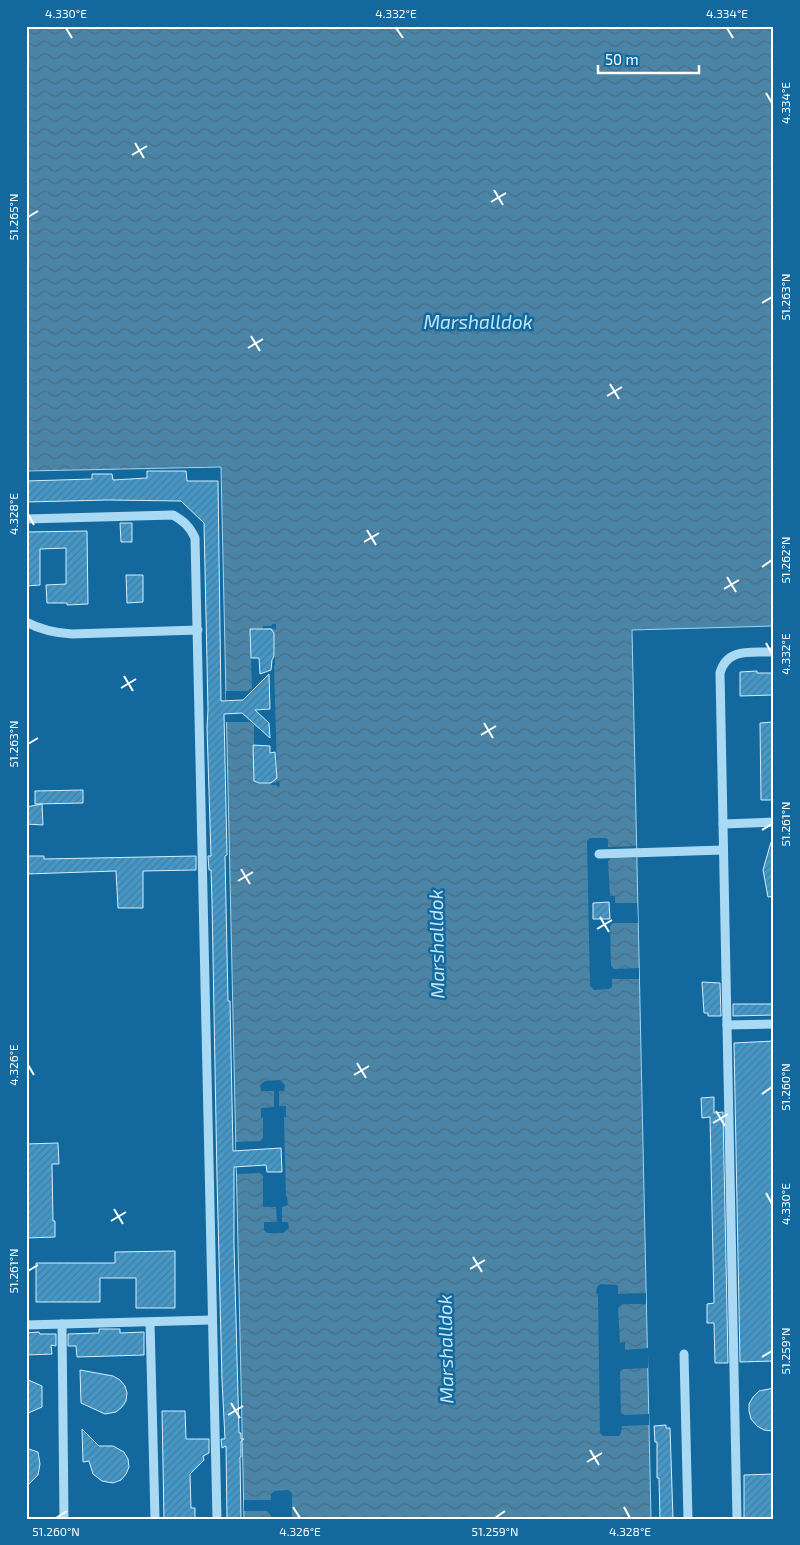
<svg xmlns="http://www.w3.org/2000/svg" width="800" height="1545" font-family="'Exo 2',sans-serif">
<defs>
<pattern id="water-waves" width="16" height="10" patternUnits="userSpaceOnUse" patternTransform="scale(1.25)"><rect width="16" height="10" fill="#4a85a8"/><path d="M0 5q4-4 8 0t8 0" fill="none" stroke="#4b6e83"/></pattern>
<pattern id="building-hatch" width="6" height="6" patternUnits="userSpaceOnUse" patternTransform="scale(1.25)"><rect width="6" height="6" fill="#4597c7"/><path d="M-1 1l2-2M0 6l6-6M5 7l2-2" fill="none" stroke="#477d9c"/></pattern>
</defs>
<rect width="100%" height="100%" fill="#13699d"/>
<polygon fill="url(#water-waves)" stroke="#9cd7f7" points="26,26 774,26 774,626 632,630 651,1519 244,1519 221,467 26,471"/>
<g fill="#13699d">
<polygon points="273,624 276,624 276,630 272,628 265,628 265,630 271,629 274,633 275,665 274,666 277,771 277,778 272,782 275,783 279,780 280,786 278,787 276,785 271,785 254,745 254,725 250,722 226,722 226,691 248,691 252,688 250,632 263,630 263,626 271,626"/>
<polygon points="590,838 606,838 608,839 608,847 636,846 636,858 612,858 608,861 610,896 615,896 615,903 637,903 638,923 613,923 610,926 611,966 614,969 639,968 639,979 612,979 612,987 609,989 594,990 590,986 587,841"/>
<polygon points="280,1080 285,1085 284,1091 279,1091 279,1106 286,1106 286,1117 284,1117 285,1160 286,1196 287,1196 288,1205 282,1207 282,1222 288,1222 289,1228 283,1233 267,1233 264,1230 264,1222 277,1222 276,1207 263,1207 263,1176 260,1173 237,1174 236,1142 260,1141 263,1138 263,1118 261,1117 261,1108 274,1107 274,1091 261,1091 260,1085 265,1081"/>
<polygon points="600,1284 616,1285 618,1286 618,1294 646,1293 646,1304 622,1304 618,1308 620,1343 625,1342 625,1350 648,1348 648,1368 623,1369 620,1372 621,1413 625,1415 649,1414 649,1425 622,1426 621,1433 619,1436 603,1436 600,1433 598,1294 596,1294 597,1287"/>
<polygon points="288,1490 292,1493 292,1519 271,1519 271,1516 267,1511 244,1511 244,1500 271,1500 271,1494 274,1491"/>
</g>
<g fill="url(#building-hatch)" stroke="#d2eefd">
<polygon points="147,471 186,471 187,481 218,481 221,701 243,700 269,674 270,709 255,710 269,723 270,738 242,713 224,714 227,855 225,856 228,1001 230,1001 233,1151 281,1148 282,1172 267,1172 266,1165 234,1167 234,1244 239,1433 241,1433 241,1439 244,1439 241,1441 241,1457 240,1457 241,1519 227,1519 226,1446 222,1448 221,1439 225,1439 222,1380 217,1178 212,901 211,870 209,870 208,856 211,856 207,727 208,710 204,523 181,501 108,500 26,502 26,481 92,479 92,474 112,474 113,480 147,478"/>
<polygon points="120,523 132,523 132,542 121,542"/>
<polygon points="87,531 88,604 67,605 67,603 47,603 46,585 66,584 66,548 40,549 40,585 26,586 26,532"/>
<polygon points="126,575 143,575 143,602 127,603"/>
<polygon points="250,629 271,629 274,633 274,656 272,660 271,670 260,674 259,658 251,658"/>
<polygon points="757,671 757,673 772,673 773,695 740,696 740,672"/>
<polygon points="774,722 774,800 761,800 760,723"/>
<polygon points="253,745 270,746 270,753 275,752 277,778 271,783 259,783 254,781"/>
<polygon points="83,790 83,803 35,804 35,791"/>
<polygon points="42,804 43,825 26,824 26,807"/>
<polygon points="771,842 774,842 774,896 768,897 763,870"/>
<polygon points="26,856 44,856 44,859 196,856 196,870 143,871 143,908 118,908 116,871 26,874"/>
<polygon points="609,902 610,919 593,919 593,903"/>
<polygon points="702,982 720,983 721,1016 708,1016 708,1013 704,1013"/>
<polygon points="733,1004 774,1004 774,1015 733,1016"/>
<polygon points="774,1041 774,1361 740,1362 734,1043"/>
<polygon points="714,1097 714,1113 723,1112 728,1363 715,1363 714,1323 707,1323 707,1304 714,1303 710,1117 702,1118 701,1098"/>
<polygon points="58,1143 59,1164 52,1164 53,1221 55,1221 55,1237 26,1238 26,1144"/>
<polygon points="175,1251 175,1308 136,1308 136,1278 100,1278 100,1302 36,1302 36,1263 115,1263 115,1252"/>
<polygon points="99,1329 120,1329 120,1333 144,1332 144,1355 77,1357 76,1346 68,1346 68,1334 99,1333"/>
<polygon points="39,1332 40,1334 56,1334 56,1346 51,1345 52,1354 26,1355 26,1333"/>
<polygon points="80,1370 113,1376 120,1380 125,1386 127,1393 126,1401 122,1407 116,1412 105,1414 81,1403"/>
<polygon points="26,1379 42,1386 42,1407 26,1414"/>
<polygon points="774,1388 774,1431 764,1430 757,1426 751,1419 749,1411 749,1404 753,1397 759,1391"/>
<polygon points="162,1411 185,1411 186,1439 209,1439 209,1453 203,1456 204,1460 190,1474 191,1508 195,1508 195,1519 164,1519"/>
<polygon points="666,1425 666,1428 670,1428 673,1519 660,1519 659,1478 657,1478 657,1442 655,1442 654,1426"/>
<polygon points="82,1429 99,1446 113,1446 124,1452 128,1459 129,1467 126,1474 121,1480 113,1483 102,1481 93,1474 89,1461 83,1462"/>
<polygon points="26,1448 38,1452 40,1464 38,1475 26,1487"/>
<polygon points="774,1474 774,1519 744,1519 744,1475"/>
</g>
<g fill="none" stroke-linecap="round" stroke-linejoin="round">
<g stroke="#aad9f4" stroke-width="9">
<path d="M26 519 173 515C184 521 190 527 195 538L217 1519"/>
<path d="M26 622C41 630 55 633 72 634L198 630"/>
<polyline points="723,824 774,822"/>
<polyline points="599,854 723,850"/>
<path d="M727 1025 720 673C727 647 752 653 774 652"/>
<polyline points="150,1322 155,1519"/>
<polyline points="62,1324 64,1519"/>
<polyline points="26,1325 212,1320"/>
<polyline points="684,1354 688,1519"/>
<polyline points="737,1519 727,1025 774,1024"/>
</g>
</g>
<path fill="none" stroke="#fff" stroke-width="2" d="M66 28 72 38M396 28 403 38M727 28 733 38M766 93 772 103M135 143 144 158M132 155 147 146M494 190 503 205M491 202 506 193M28 217 38 211M762 303 772 297M251 336 260 351M248 348 263 339M610 384 619 399M607 396 622 387M28 514 34 525M367 530 376 545M364 542 379 533M762 567 772 560M727 577 736 592M724 589 739 580M766 643 772 654M124 676 133 691M121 688 136 679M484 723 493 738M481 735 496 726M28 744 38 738M762 830 772 824M241 869 250 884M238 881 253 872M600 917 609 932M597 929 612 920M357 1063 366 1078M28 1065 34 1075M354 1075 369 1066M762 1094 772 1087M716 1111 725 1126M713 1123 728 1114M766 1193 772 1204M114 1209 123 1224M111 1221 126 1212M473 1257 482 1272M470 1269 485 1260M28 1271 38 1265M762 1357 772 1351M231 1403 240 1418M228 1415 243 1406M590 1450 599 1465M587 1462 602 1453M293 1507 300 1518M624 1507 630 1518M56 1518 67 1511M495 1518 505 1511"/>
<g text-anchor="middle" dominant-baseline="central" stroke-width="5" stroke-linejoin="round" paint-order="stroke">
<g font-size="19" font-style="italic" fill="#c1e6fb" stroke="#13699d">
<text x="478" y="321">Marshalldok</text>
<text transform="translate(436 944) rotate(-91)">Marshalldok</text>
<text transform="translate(445 1349) rotate(-91)">Marshalldok</text>
</g>
</g>
<rect width="800" height="1545" fill="none" stroke="#13699d" stroke-width="55"/>
<path d="M598 65v8h101v-8" fill="none" stroke="#ffffff" stroke-width="2.5"/>
<text x="605" y="65" font-size="15" fill="#ffffff" stroke="#13699d" stroke-width="4" paint-order="stroke">50 m</text>
<rect x="28" y="28" width="744" height="1490" fill="none" stroke="#fff" stroke-width="2"/>
<g font-size="12" text-anchor="middle" fill="#fff">
<text x="66" y="18">4.330°E</text>
<text x="396" y="18">4.332°E</text>
<text x="727" y="18">4.334°E</text>
<text transform="translate(786 103) rotate(-90)" y="4">4.334°E</text>
<text transform="translate(14 217) rotate(-90)" y="4">51.265°N</text>
<text transform="translate(786 297) rotate(-90)" y="4">51.263°N</text>
<text transform="translate(14 514) rotate(-90)" y="4">4.328°E</text>
<text transform="translate(786 560) rotate(-90)" y="4">51.262°N</text>
<text transform="translate(786 654) rotate(-90)" y="4">4.332°E</text>
<text transform="translate(14 744) rotate(-90)" y="4">51.263°N</text>
<text transform="translate(786 824) rotate(-90)" y="4">51.261°N</text>
<text transform="translate(14 1065) rotate(-90)" y="4">4.326°E</text>
<text transform="translate(786 1087) rotate(-90)" y="4">51.260°N</text>
<text transform="translate(786 1204) rotate(-90)" y="4">4.330°E</text>
<text transform="translate(14 1271) rotate(-90)" y="4">51.261°N</text>
<text transform="translate(786 1351) rotate(-90)" y="4">51.259°N</text>
<text x="56" y="1536">51.260°N</text>
<text x="300" y="1536">4.326°E</text>
<text x="495" y="1536">51.259°N</text>
<text x="630" y="1536">4.328°E</text>
</g>
</svg>
